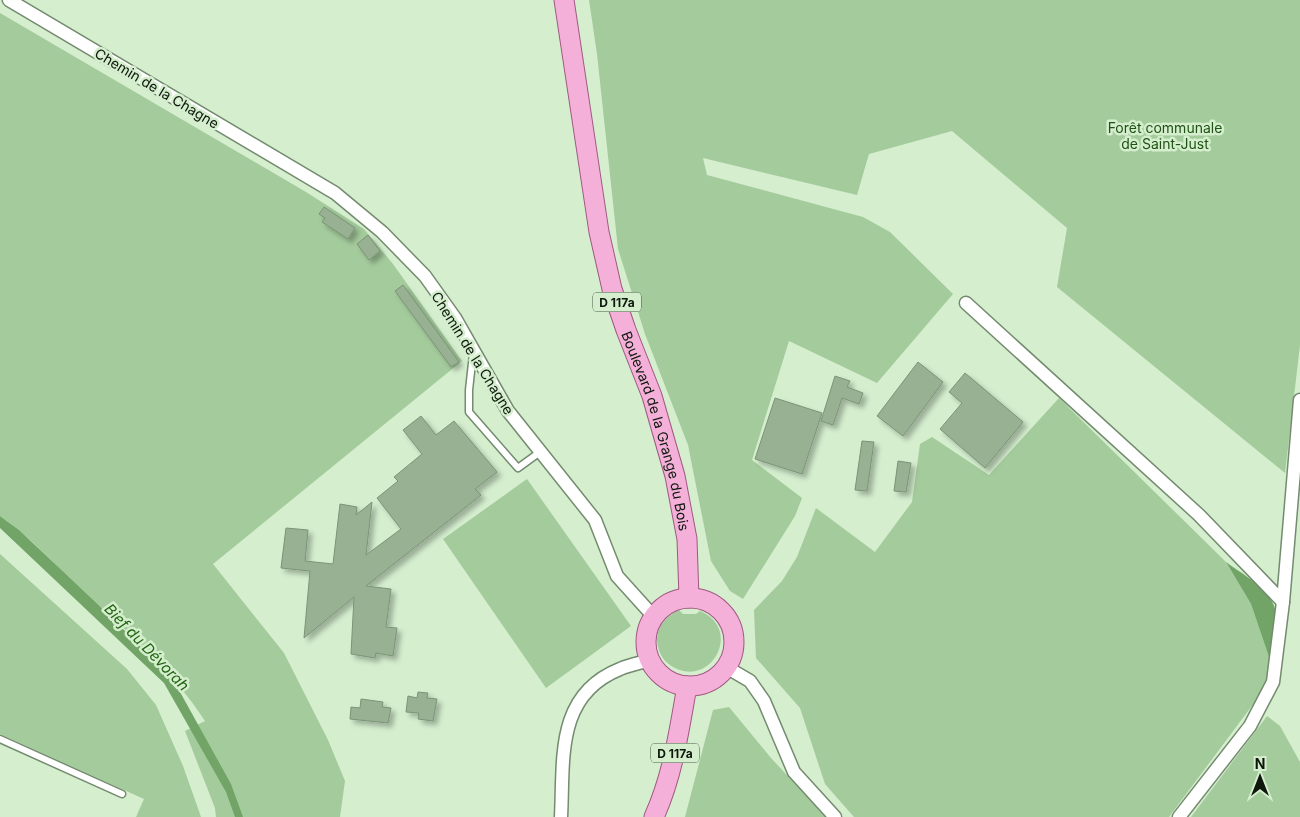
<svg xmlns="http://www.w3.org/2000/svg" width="1300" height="817" font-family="Inter,sans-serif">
<defs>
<filter id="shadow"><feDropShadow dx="4" dy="4" stdDeviation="2.5" flood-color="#0004"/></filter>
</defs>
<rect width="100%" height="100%" fill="#d4eece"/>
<g fill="#a4cb9c">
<polygon points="589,0 1300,0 1300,345 1285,473 1057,287 1067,228 952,131 869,154 857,195 703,158 707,175 863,217 890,232 953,294 877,383 789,341 752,460 802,498 795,516 743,599 730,591 711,561 688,445 645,334 618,249 597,54"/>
<path d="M0 13 306 192 364 229 393 264 462 361 213 564 284 653 328 740 345 781 340 817H216L215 808 185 731 205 721C171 668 120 625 74 582 50 560 27 534 0 516Z"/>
<polygon points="1059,398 1226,562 1251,604 1271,663 1263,691 1169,817 854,817 825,784 800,708 756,658 754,610 782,581 797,557 816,508 875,552 912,502 920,444 932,437 989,475"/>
<polygon points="527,479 631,626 546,688 443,539"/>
<polygon points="0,554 127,669 156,705 183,766 201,817 136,817 144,799 0,734"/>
<path d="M679 610 683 614H696L700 611C745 630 709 692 670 665 662 660 657 649 657 639 658 624 667 616 679 610Z"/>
<polygon points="729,707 771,758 826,817 685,817 713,710"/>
<polygon points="1267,716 1280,726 1300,762 1300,817 1191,817"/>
</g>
<g fill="#71a466">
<polygon points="0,516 19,530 105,611 169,675 180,692 231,784 243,817 235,817 226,792 164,683 0,528"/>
<path d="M1226 562C1243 575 1275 591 1276 615 1276 631 1273 647 1271 663L1251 604Z"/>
</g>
<g fill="#98b193" stroke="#7b9376" filter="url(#shadow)">
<polygon points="324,207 355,228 348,239 322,222 325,218 319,214"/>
<polygon points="368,235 380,251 369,260 357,244"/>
<polygon points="403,285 459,362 451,367 395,291"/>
<polygon points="918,362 943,382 903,436 877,416"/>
<polygon points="965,373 1023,422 985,468 940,429 962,403 949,392"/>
<polygon points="835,376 850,381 847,387 863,393 859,404 842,398 833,425 821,421"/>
<polygon points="775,398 822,413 802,474 755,459"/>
<polygon points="421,416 436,435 454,421 497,472 475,489 481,495 366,586 391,589 386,627 397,628 393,656 376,653 375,658 351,654 354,597 304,638 310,571 281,568 286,528 308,530 305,561 333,564 340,504 357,507 356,515 372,502 366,555 401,529 377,498 398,481 394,477 422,454 403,430"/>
<polygon points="862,441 874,442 867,491 855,490"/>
<polygon points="898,461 911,463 906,492 894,491"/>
<polygon points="418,692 428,693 427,698 437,699 433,721 418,719 419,713 406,712 408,696 417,698"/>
<polygon points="361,699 383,702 382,707 391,708 388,723 350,719 351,707 360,708"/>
</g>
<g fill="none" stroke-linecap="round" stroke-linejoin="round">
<defs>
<g id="lane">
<polyline points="473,354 469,390 469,412 518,468 540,452"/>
<polyline points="0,739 122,794"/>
</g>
<g id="street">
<polyline points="9,0 335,193 382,232 425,276 455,318 508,411 595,520 617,576 654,617"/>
<polyline points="966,303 1199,515 1283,602"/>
<polyline points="726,667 750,681 764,701 794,772 835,817"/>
<path d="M561 817C564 759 555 695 620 669 629 665 640 663 650 660"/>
<polyline points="1179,817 1250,726 1273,682 1283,602 1300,400"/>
</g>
<g id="primary">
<path id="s1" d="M564 0 599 232 612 289 626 330 652 396 675 476 687 539 689 598"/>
<circle cx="690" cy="642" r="44"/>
<path d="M654 817C673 775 679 731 687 686"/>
</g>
</defs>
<use href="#lane" stroke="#748b6f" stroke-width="9"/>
<use href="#street" stroke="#748b6f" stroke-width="15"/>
<use href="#primary" stroke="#9f5881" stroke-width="21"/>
<use href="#lane" stroke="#fff" stroke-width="6"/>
<use href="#street" stroke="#fff" stroke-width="12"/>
<use href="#primary" stroke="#f4b0d9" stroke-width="19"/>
</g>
<g text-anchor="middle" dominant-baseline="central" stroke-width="5" stroke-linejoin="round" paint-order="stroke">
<g fill="#d4eece" stroke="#495846" stroke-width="1">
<rect x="593" y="292.5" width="48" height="19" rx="4"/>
<rect x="651" y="743.5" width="48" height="19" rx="4"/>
</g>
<g font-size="12" font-weight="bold" fill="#0e170c">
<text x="617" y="302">D 117a</text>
<text x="675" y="753">D 117a</text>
</g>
<g font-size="14" fill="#0e170c" stroke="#d4eece">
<text transform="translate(157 88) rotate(31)">Chemin de la Chagne</text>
<text transform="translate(473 353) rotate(58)">Chemin de la Chagne</text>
<text stroke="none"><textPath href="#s1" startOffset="442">Boulevard de la Grange du Bois</textPath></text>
</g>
<g font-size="14" fill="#1f5214" stroke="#d4eece">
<text x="1165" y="127">Forêt communale<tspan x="1165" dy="16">de Saint-Just</tspan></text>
</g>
<g font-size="15" font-style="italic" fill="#20640f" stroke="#d4eece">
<text transform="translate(147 647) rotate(46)">Bief du Dévorah</text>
</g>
</g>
<g transform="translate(1260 777)" stroke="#d4eece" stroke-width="4" paint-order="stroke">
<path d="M0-4L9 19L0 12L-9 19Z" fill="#0e170c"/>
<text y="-8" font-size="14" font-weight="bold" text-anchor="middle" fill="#0e170c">N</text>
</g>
</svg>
